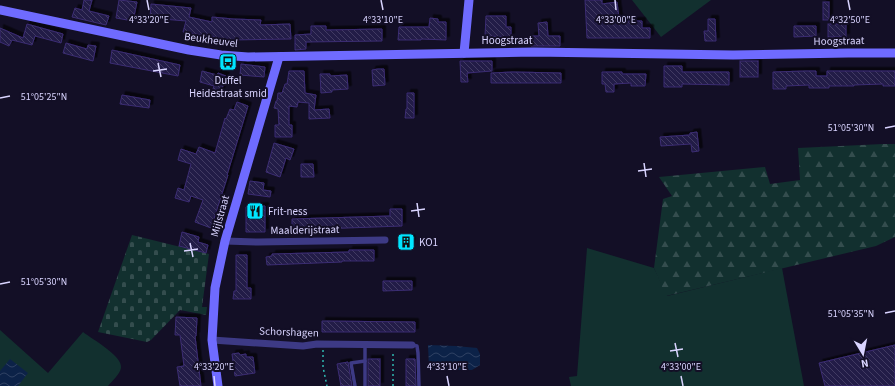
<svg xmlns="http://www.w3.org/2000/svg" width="895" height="386" font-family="'Source Sans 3',sans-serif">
<defs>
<pattern id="forest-firs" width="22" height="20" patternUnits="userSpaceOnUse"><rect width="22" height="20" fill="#12302f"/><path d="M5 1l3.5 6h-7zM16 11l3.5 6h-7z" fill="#344d4e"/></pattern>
<pattern id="cemetery-stones" width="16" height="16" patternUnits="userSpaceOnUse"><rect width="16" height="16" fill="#12302f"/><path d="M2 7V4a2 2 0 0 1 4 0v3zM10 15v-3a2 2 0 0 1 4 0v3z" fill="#344d4e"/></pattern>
<pattern id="water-waves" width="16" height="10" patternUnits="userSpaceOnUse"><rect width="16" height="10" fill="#0c2248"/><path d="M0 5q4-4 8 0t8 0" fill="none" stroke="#2f4163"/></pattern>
<pattern id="building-back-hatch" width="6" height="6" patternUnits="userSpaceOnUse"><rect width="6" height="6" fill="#241b47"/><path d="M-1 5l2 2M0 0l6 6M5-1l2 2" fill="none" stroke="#433b63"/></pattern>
<filter id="shadow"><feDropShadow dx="3.5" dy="-3.5" stdDeviation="0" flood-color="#0009"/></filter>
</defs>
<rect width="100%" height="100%" fill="#130f26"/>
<g fill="#12302f">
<polygon points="632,0 711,0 661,37"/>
<polygon points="587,248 654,268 667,296 782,268 804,386 571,386 569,377 577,376"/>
<path d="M0 330 48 373 83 332C92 339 123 356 121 368 120 374 112 381 108 386H0Z"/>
</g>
<polygon fill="url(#forest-firs)" points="883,144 895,144 895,237 876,246 666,296 654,268 663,199 672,196 659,177 765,167 770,184 800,180 798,148"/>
<polygon fill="url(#cemetery-stones)" points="132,235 209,254 202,307 207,307 206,315 180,310 151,340 147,342 98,332"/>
<g fill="url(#water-waves)">
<polygon points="428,345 456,346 477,348 480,354 480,365 472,370 435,370 429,367"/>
<polygon points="10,359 28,373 18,386 0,386 0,371"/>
</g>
<g fill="url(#building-back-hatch)" stroke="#3b2d73" filter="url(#shadow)">
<polygon points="84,0 92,0 89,11 109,16 106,25 72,17 75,8 82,10"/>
<polygon points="119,0 137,2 133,21 116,18"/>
<polygon points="585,0 602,0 602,4 617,2 619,18 625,19 625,21 642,21 642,28 650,28 650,38 587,38"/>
<rect x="823" y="2" width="6" height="18"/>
<polygon points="151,4 191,8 189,17 212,22 212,17 233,19 261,20 260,25 290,24 291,39 232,40 183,32 186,21 150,18"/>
<polygon points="486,16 506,16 506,27 511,27 511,37 485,36"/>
<polygon points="430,18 438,19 438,22 446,22 446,40 421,39 421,40 398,40 399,27 429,27"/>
<polygon points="708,19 715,19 716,41 705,41 704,31 708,31"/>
<polygon points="547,22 548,36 560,36 560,46 531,46 531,36 539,36 538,23"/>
<polygon points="27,24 63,34 61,43 35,36 32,45 12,40 9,46 0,42 0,28 23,38"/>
<rect x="828" y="24" width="18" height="13"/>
<polygon points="311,26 326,26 326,30 382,29 382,41 306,42 306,49 295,50 295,35 311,34"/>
<polygon points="794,26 816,26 816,36 794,37"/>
<polygon points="66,43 87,49 88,45 96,46 93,61 63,53"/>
<polygon points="112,50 180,65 178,76 110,63"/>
<polygon points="460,61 492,61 492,71 467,73 468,82 461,82"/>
<rect x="740" y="61" width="18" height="16"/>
<polygon points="241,64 265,67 264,77 240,75"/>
<polygon points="664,66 682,66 682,72 729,72 729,85 682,84 682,87 664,87"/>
<polygon points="378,69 384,69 385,85 373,86 372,70"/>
<polygon points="202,71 217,75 218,73 226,76 221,92 213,89 214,86 200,82"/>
<polygon points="289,71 304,71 305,93 316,95 314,110 329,109 330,118 309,119 309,103 298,102 297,107 289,106 289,125 292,125 292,137 275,137 275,125 279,125 278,109 274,108 276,101 277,101 278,93 282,93 285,84 287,84"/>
<polygon points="806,71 816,71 816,76 827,76 827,71 895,71 895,86 883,86 883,84 854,85 854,86 829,86 829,88 809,88 809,85 786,86 786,89 773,89 773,72"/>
<polygon points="513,72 561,73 561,83 491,83 491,73"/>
<polygon points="602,72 622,72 622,74 646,74 645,86 631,86 631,83 614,84 614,92 606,92 605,84 602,84"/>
<polygon points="320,74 330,74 330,76 347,75 348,89 332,90 332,92 321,93"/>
<polygon points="407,93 414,93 414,118 405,118 406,109 407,109"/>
<polygon points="122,95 150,100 149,108 120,104"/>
<polygon points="237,102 248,106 227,175 228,175 211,228 195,222 203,200 191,196 189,202 175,198 178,188 184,190 191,164 178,160 181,149 196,154 199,147 215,153 225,118 226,119 230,109 234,110"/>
<polygon points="697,132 699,151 692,152 691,144 661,146 660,137 690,135 690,133"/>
<polygon points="274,143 294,149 290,160 286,158 280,177 266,172"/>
<polygon points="301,164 313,164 314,177 301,177"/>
<polygon points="250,181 264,183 263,190 271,191 270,197 248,194"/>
<polygon points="265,206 265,232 246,232 246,207"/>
<polygon points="390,209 402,209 402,226 292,230 292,219 390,216"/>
<polygon points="182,232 199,237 198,242 208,245 206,253 179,246"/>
<polygon points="408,238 411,238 412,241 410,250 407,245 401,246 401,239"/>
<polygon points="349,250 374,250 374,261 342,261 342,262 267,265 266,257 272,256 272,254 349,252"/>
<polygon points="236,255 247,255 247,288 251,288 251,299 233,299 234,291 236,291"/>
<polygon points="383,281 412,281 412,290 383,291"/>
<polygon points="176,317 197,318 196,336 195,336 201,386 180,386 177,367 184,366 180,335 175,335"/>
<polygon points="322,321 415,322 415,332 322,332"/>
<polygon points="895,345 895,386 825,386 819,363"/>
<polygon points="239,353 240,355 246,354 246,357 253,357 255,373 235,376 232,354"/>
<rect x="368" y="359" width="12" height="27"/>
<polygon points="406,359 415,359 416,386 406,386"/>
<polygon points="348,362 352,386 341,386 337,364"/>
</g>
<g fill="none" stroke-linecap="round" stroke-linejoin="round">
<g stroke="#2fb8b0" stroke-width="1.5" stroke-dasharray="2 3" stroke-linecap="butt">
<polyline points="323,350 323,367 327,386"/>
<polyline points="393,386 393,352"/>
</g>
<g stroke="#3d3a85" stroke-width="3.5">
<polyline points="365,344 365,386"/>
<polyline points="412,345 417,346 418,353 419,386"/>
<polyline points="355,386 351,363 365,361"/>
</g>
<g stroke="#3d3a85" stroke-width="7">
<polyline points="225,241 258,242 385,240"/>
<polyline points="212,340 303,346 317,344 412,345"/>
</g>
<g stroke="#6f6bff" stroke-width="9">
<polyline points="0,10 189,50 221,55 248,57 534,52 733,55 848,53 895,53"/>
<polyline points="464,53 469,0"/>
<polyline points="218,386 212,340 215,288 225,241 279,57"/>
</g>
</g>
<path fill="none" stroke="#d9d4ff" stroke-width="1.5" d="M147 0 149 10M381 0 383 10M615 0 616 10M848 0 850 10M158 63 161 77M153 71 167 69M0 98 10 96M885 128 895 126M644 163 646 177M638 171 652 169M417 203 419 217M411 211 425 209M190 243 193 257M184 251 198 249M0 284 10 282M885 313 895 311M675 343 678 357M670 351 683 349M214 376 215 386M447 376 449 386M681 376 683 386"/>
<defs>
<symbol id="bus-square" viewBox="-11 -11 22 22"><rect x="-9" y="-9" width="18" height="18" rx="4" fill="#00e5ff" stroke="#130f26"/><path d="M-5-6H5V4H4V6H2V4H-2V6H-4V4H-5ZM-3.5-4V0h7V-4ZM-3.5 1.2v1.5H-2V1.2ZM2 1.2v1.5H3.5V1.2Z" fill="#111"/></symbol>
<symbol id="restaurant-square" viewBox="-11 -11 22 22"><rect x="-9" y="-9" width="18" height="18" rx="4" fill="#00e5ff" stroke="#130f26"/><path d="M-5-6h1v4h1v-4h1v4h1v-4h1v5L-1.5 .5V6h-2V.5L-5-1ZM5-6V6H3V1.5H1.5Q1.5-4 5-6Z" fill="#111"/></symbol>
<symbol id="building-square" viewBox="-11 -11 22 22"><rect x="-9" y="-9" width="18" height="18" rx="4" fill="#00e5ff" stroke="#130f26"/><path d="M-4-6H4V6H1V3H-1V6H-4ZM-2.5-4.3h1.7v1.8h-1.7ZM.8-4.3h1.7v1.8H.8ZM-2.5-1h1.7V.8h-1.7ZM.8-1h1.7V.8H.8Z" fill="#111"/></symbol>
</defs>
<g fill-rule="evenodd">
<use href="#bus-square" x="218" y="52" width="20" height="20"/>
<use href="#restaurant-square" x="245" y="201" width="20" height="20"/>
<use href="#building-square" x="396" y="232" width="20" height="20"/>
</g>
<g text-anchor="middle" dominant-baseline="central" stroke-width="4" stroke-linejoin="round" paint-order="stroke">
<g font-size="11" fill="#d9d4ff" stroke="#130f26">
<text transform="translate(211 40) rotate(8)">Beukheuvel</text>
<text x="507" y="40">Hoogstraat</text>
<text transform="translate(839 41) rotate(-1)">Hoogstraat</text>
<text transform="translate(220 216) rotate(-74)">Mijlstraat</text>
<text transform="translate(305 230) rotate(-1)">Maalderijstraat</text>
<text transform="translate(289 332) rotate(2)">Schorshagen</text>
</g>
<g font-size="11" fill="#d9d4ff" stroke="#130f26" text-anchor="start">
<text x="228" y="80" text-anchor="middle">Duffel<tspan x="228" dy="13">Heidestraat smid</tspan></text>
<text x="268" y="211">Frit-ness</text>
<text x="419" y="242">KO1</text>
</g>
</g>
<g font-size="10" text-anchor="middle" fill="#d9d4ff" stroke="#130f26" stroke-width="4" stroke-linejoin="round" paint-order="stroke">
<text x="850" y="23">4°32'50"E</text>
<text x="149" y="23">4°33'20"E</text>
<text x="383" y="23">4°33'10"E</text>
<text x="616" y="23">4°33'00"E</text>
<text x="44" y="100">51°05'25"N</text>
<text x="851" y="131">51°05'30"N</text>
<text x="44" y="285">51°05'30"N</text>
<text x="851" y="317">51°05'35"N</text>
<text x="214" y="370">4°33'20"E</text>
<text x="447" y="370">4°33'10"E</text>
<text x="681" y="370">4°33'00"E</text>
</g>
<g transform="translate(863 354) rotate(170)" stroke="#130f26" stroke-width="3" paint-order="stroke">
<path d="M0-3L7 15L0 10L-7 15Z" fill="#d9d4ff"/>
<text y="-6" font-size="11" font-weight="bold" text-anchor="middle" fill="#d9d4ff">N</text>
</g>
</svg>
